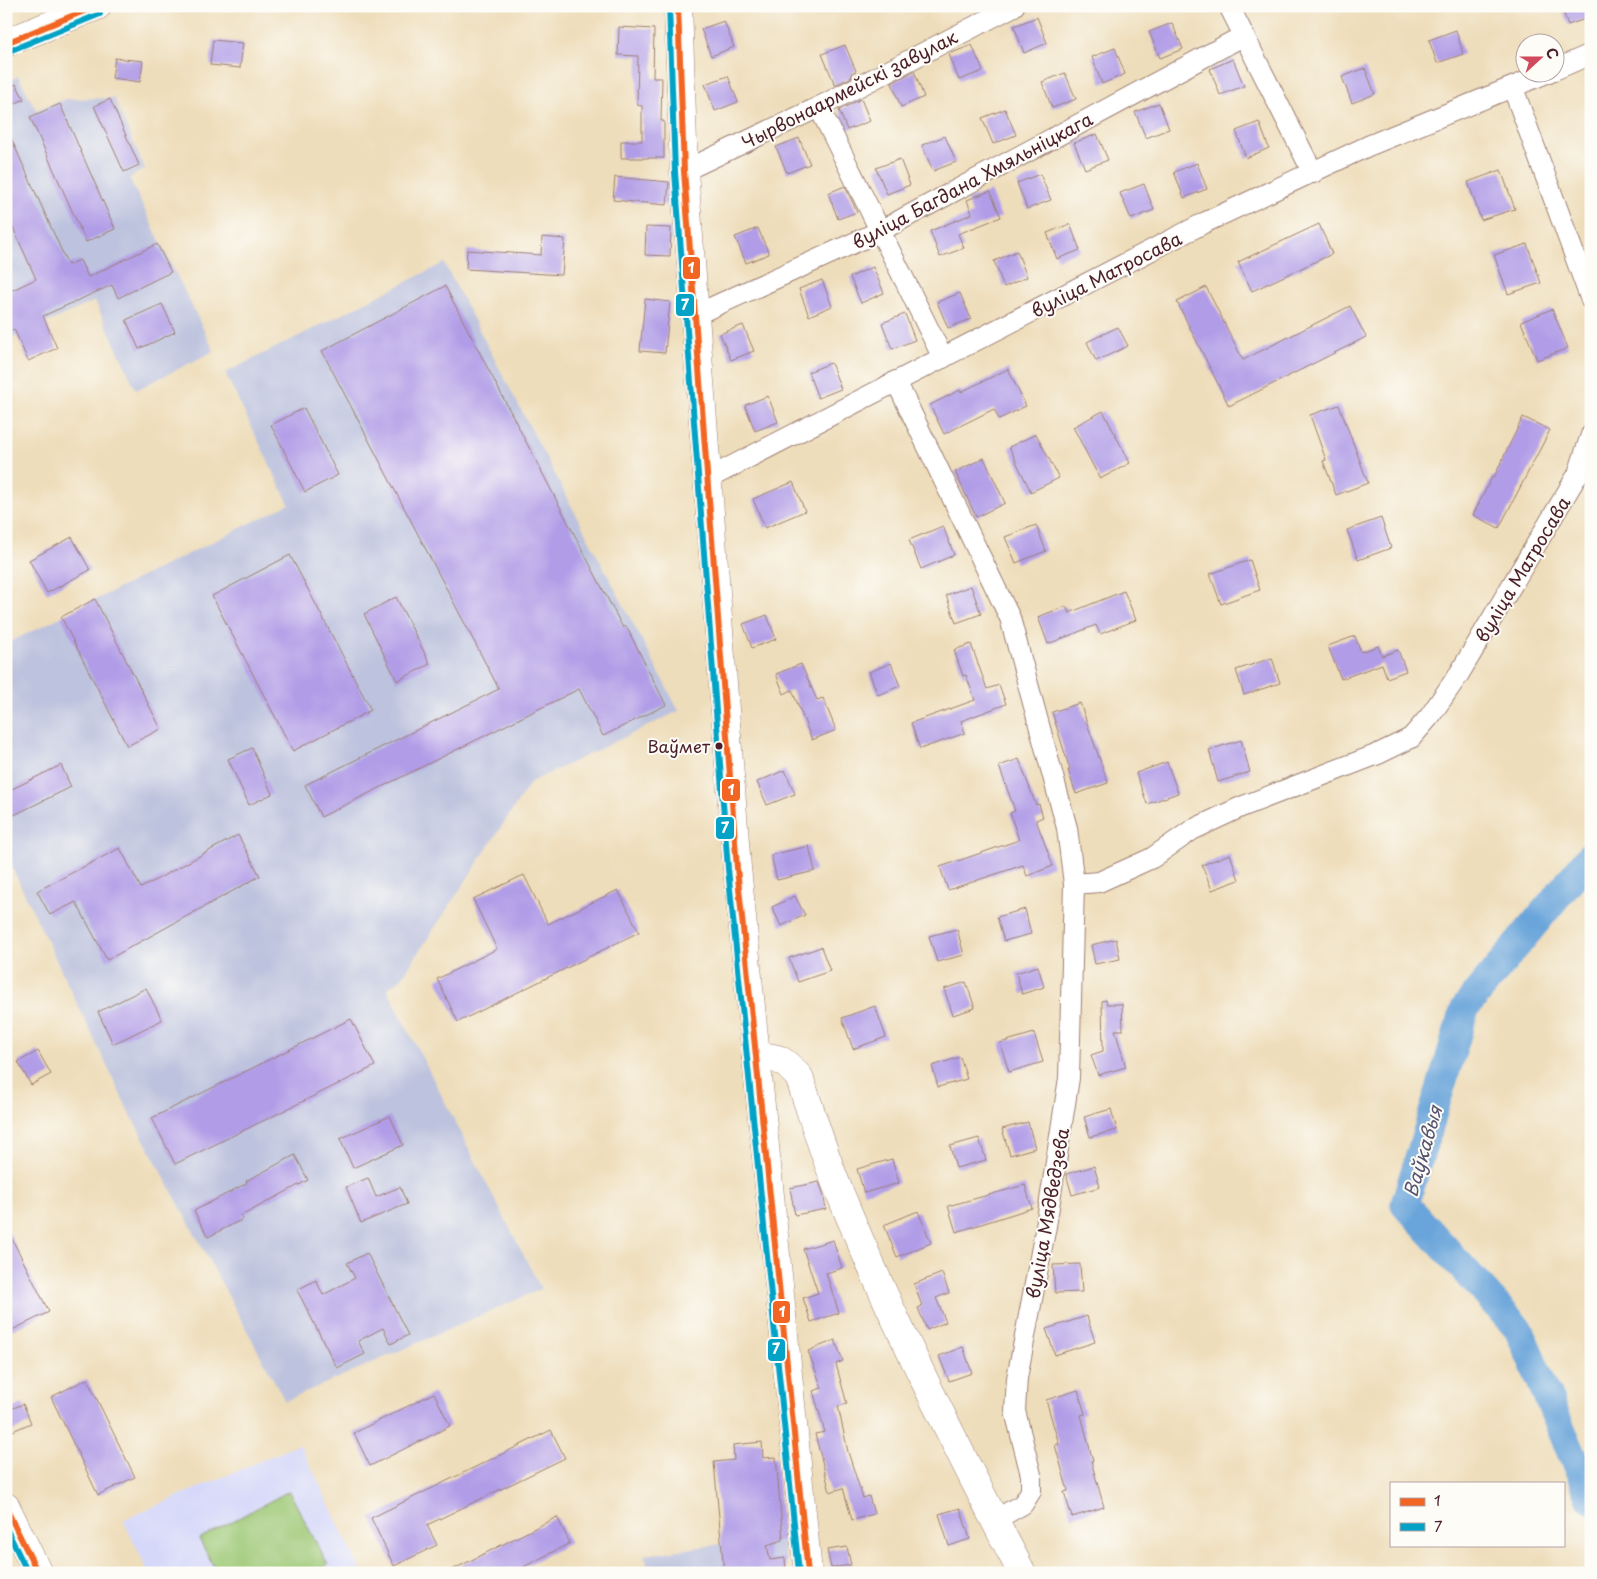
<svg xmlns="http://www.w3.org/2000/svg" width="1597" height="1579" font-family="'Playpen Sans',sans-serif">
<rect width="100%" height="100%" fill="#fdfcf7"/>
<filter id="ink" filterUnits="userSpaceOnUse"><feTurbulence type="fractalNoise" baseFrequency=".02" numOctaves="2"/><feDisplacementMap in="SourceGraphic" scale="10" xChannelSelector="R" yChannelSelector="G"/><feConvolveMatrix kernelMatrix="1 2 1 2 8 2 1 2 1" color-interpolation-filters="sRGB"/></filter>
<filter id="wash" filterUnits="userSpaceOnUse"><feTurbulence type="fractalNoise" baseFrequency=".0096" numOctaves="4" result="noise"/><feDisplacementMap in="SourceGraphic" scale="20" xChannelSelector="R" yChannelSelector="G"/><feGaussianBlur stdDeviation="1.12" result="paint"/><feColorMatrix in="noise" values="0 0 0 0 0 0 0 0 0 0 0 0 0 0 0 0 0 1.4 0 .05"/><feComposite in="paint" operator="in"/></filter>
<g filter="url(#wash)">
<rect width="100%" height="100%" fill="#eeddba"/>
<polygon fill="#d5d8f9" points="300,1444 362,1573 149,1573 123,1520"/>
<g fill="#bdc3de">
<polygon points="18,76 36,110 66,99 114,98 145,169 129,178 214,351 136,390 95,301 6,341 6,83"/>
<polygon points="444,263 679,711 531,782 401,979 387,989 541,1289 285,1401 127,1108 6,855 6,644 289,504 225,373"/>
<polygon points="783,1539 786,1573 651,1573 644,1555 722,1544"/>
</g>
<polygon fill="#9cc875" stroke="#737450" points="289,1491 328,1565 314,1573 217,1573 199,1539"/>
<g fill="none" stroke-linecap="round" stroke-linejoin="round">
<polyline stroke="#69a4da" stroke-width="29" points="1591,855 1465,1008 1405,1204 1519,1330 1591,1499"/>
</g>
<g id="blocks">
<g fill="#b19de7">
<polygon points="1561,6 1591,6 1591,17 1568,25"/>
<polygon points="1037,17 1047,43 1024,53 1014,26"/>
<polygon points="724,21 734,47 711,56 701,29"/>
<polygon points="1172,23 1183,49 1160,58 1149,32"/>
<polygon points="619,27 654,29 653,78 662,78 661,121 664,121 664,158 621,158 621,141 642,141 642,106 637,105 638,56 618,55"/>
<polygon points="1456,30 1463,54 1437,63 1429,40"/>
<polygon points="213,40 243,43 240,68 210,65"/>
<polygon points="845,45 856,71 851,73 852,77 835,85 822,54"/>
<polygon points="972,45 983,71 959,80 949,54"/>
<polygon points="1115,48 1125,74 1102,84 1092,57"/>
<polygon points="115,58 143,61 140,82 112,78"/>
<polygon points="1233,59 1244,86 1220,95 1210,69"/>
<polygon points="1365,68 1375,94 1352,103 1342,77"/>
<polygon points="914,71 924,97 901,107 892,83"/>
<polygon points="1065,73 1076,99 1052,108 1042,82"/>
<polygon points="728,76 738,102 715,111 705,84"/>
<polygon points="16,84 24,99 6,108 6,89"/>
<polygon points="110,99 139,165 124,172 94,106"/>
<polygon points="861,99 870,121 847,130 839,110"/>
<polygon points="1159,103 1169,129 1146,138 1135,112"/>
<polygon points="60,104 115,229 86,242 30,117"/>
<polygon points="1005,109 1016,135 993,144 982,118"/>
<polygon points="1259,122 1269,148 1246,158 1236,131"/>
<polygon points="6,127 68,265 80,260 88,277 157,244 171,272 118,298 112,285 43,316 57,348 28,361 14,329 6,333 6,293 36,279 6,212"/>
<polygon points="1097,134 1108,160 1085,169 1074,143"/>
<polygon points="945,136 956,162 933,171 922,145"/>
<polygon points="799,138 810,164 787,173 776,147"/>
<polygon points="900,159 910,185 887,194 876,168"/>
<polygon points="1197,163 1207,189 1184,198 1174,172"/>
<polygon points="1501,170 1515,209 1481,220 1468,182"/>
<polygon points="1040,174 1051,200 1027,209 1017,183"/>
<polygon points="615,177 669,182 667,205 613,200"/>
<polygon points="1144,184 1154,210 1131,219 1120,193"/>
<polygon points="845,186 857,212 838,219 828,193"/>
<polygon points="990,191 1001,217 958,234 964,248 940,257 930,231 972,214 967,200"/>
<polygon points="1070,224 1080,250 1057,259 1047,233"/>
<polygon points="1319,224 1332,254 1252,291 1238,262"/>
<polygon points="646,227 671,228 670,256 645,255"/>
<polygon points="758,228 769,254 746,263 735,237"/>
<polygon points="542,237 565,239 562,275 466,269 467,250 541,255"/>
<polygon points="1527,244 1541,283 1508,294 1494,255"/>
<polygon points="1017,251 1027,277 1004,287 994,261"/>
<polygon points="873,267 884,293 861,303 850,277"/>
<polygon points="822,280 832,306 809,316 799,289"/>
<polygon points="445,286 623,628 626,626 666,705 603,736 579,689 321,817 305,785 499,689 322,351"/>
<polygon points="1206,287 1243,360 1350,306 1366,337 1229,406 1177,302"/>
<polygon points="960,293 971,319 948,328 937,302"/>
<polygon points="645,299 670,302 665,353 640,351"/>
<polygon points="162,304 175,332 139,349 126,320"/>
<polygon points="1552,309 1568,348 1537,360 1521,322"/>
<polygon points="905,314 915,340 892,349 882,323"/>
<polygon points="743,325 754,351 731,360 720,334"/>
<polygon points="1118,327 1128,346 1096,361 1087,342"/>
<polygon points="831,363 841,389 818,398 808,372"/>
<polygon points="1008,369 1026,406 999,419 994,409 944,434 930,405 960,390 961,392"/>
<polygon points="768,396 778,422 755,431 745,405"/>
<polygon points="1339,405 1368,483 1336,495 1323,461 1326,460 1310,415"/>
<polygon points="304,408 338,475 305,492 271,425"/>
<polygon points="1103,411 1130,463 1100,479 1073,427"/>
<polygon points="1523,417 1550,430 1499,528 1473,515 1492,477 1494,477"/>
<polygon points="1036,434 1059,478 1031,492 1009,447"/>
<polygon points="984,458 1005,503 976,517 955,472"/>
<polygon points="793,482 805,511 765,528 753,499"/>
<polygon points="1381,518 1391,548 1358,560 1347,530"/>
<polygon points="1036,525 1046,551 1016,563 1005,537"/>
<polygon points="943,526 954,555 921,569 909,540"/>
<polygon points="72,537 90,570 47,593 29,560"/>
<polygon points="290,555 371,710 293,751 212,596"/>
<polygon points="1250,560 1260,590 1221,604 1210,574"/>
<polygon points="971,586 981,614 956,623 946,595"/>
<polygon points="1124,591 1136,620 1100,634 1096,625 1048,644 1038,617 1066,606 1069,613"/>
<polygon points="396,597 430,664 397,681 364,614"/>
<polygon points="95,599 161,729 127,746 61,617"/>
<polygon points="767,615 776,639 752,648 743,624"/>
<polygon points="1355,636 1361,652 1378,646 1382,656 1398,650 1406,671 1387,678 1382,664 1341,679 1328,646"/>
<polygon points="971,644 987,689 999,685 1006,704 961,721 965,733 920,749 911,723 975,700 966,675 963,676 954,650"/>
<polygon points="1272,658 1280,683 1244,695 1236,670"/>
<polygon points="891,663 900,686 878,695 869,672"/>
<polygon points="801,664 817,700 823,698 836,730 812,740 792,690 784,694 776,674"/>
<polygon points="1080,703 1108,783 1076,794 1068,770 1070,770 1052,712"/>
<polygon points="1241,740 1250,772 1218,782 1209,750"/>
<polygon points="252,748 272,794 249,805 228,759"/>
<polygon points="1019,759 1036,805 1039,804 1043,817 1036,820 1053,866 1027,876 1023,865 948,890 940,867 1019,840 1010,813 1015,811 999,766"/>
<polygon points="1167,762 1178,793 1147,804 1136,773"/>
<polygon points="61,765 71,787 6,819 6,792"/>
<polygon points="785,770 795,794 767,805 757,782"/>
<polygon points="238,835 260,876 107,960 76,902 50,915 37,891 120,848 141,888"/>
<polygon points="809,846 815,871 777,880 771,855"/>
<polygon points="1230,854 1239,880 1212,890 1202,865"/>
<polygon points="524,875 548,924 618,890 639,932 458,1022 437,979 497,949 473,899"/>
<polygon points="795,896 805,915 781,926 772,907"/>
<polygon points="1025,909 1031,934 1004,941 997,917"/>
<polygon points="957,929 964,955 937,962 929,936"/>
<polygon points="1116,939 1120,959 1095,964 1091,945"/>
<polygon points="821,947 830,971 798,982 789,958"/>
<polygon points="1038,966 1044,987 1022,994 1016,973"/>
<polygon points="966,982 975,1008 953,1015 944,989"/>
<polygon points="146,988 162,1020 113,1044 98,1012"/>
<polygon points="1106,1000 1107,1004 1122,1004 1123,1030 1115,1030 1126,1067 1098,1075 1091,1055 1103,1051 1102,1001"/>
<polygon points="875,1006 886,1037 853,1049 842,1018"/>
<polygon points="351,1019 375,1066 175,1164 152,1118"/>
<polygon points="1034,1033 1043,1062 1009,1072 1000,1043"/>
<polygon points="38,1051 51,1074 31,1085 18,1062"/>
<polygon points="960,1057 967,1079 938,1087 932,1066"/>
<polygon points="1111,1109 1117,1130 1090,1137 1084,1117"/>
<polygon points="390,1116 403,1145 353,1168 340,1139"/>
<polygon points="1028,1122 1035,1148 1010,1155 1002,1129"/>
<polygon points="979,1138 986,1160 956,1168 950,1146"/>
<polygon points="295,1155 308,1180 241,1216 243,1219 208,1237 194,1211 247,1183 246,1181"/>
<polygon points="892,1159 899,1183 864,1193 857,1169"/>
<polygon points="1094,1166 1100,1187 1072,1195 1066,1174"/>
<polygon points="368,1178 376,1197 400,1187 407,1204 361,1223 346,1187"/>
<polygon points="819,1182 823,1193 826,1209 795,1215 790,1188"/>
<polygon points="1025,1185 1032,1208 956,1232 948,1206"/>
<polygon points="918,1211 931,1243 897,1257 884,1225"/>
<polygon points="6,1227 49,1312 12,1330 6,1318"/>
<polygon points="833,1240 842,1268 826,1273 839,1313 811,1322 803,1298 818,1293 803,1249"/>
<polygon points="367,1253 408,1335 391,1344 383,1328 358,1341 365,1354 337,1368 297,1290 316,1280 323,1295 355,1278 347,1263"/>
<polygon points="1080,1264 1082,1292 1055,1293 1053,1265"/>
<polygon points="942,1273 949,1293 936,1298 946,1322 927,1330 918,1308 922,1306 914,1284"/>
<polygon points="1087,1316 1095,1342 1055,1355 1046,1329"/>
<polygon points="835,1340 843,1361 836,1364 847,1404 838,1406 848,1452 863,1498 869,1496 874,1514 852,1520 843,1488 830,1492 815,1434 825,1432 813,1391 822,1388 808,1351"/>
<polygon points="963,1347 972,1373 949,1381 939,1356"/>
<polygon points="87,1379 135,1477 98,1495 51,1397"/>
<polygon points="1078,1390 1085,1414 1081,1415 1093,1461 1091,1461 1104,1507 1072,1517 1064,1492 1068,1491 1055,1445 1059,1444 1046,1400"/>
<polygon points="434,1393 450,1426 370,1466 354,1433"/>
<polygon points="23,1404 31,1423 6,1434 6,1411"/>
<polygon points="551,1430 565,1458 427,1525 437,1545 394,1566 371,1518"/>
<polygon points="762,1442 763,1458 776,1457 783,1540 767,1545 770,1560 785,1558 786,1573 724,1573 714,1462 734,1460 733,1445"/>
<polygon points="960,1508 970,1539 949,1546 939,1514"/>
<polygon points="557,1517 570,1543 512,1573 446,1573"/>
<polygon points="847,1547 851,1565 831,1568 827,1550"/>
</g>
</g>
</g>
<g filter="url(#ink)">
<use href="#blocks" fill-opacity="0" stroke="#9c7e72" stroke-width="1"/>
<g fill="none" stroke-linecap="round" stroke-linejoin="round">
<defs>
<g id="street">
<polyline points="1229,6 1313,173"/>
<polyline points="1554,70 1591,54"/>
<polyline points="1513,88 1591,300"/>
<polyline points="819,107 943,358"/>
<polyline points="684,171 819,107 1014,6"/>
<polyline points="695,315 880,231 1243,36"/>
<polyline points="896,381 1010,618 1067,828 1074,884 1069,1078 1046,1226 1017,1378 1015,1411 1031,1475 1031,1491 1023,1504 995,1520"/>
<polyline points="707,479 1206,222 1368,146 1549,72"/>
<polyline points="1074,884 1099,882 1152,858 1192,830 1241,807 1378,754 1411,738 1430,716 1459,674 1578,474 1591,435"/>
</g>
<g id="secondary">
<polyline points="678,6 684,171 737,868 808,1573"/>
<path d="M756 1058C778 1055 785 1061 799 1077 813 1117 825 1159 842 1198 895 1326 958 1450 1022 1573"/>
<polyline points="6,1507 38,1573"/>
</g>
<polyline id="primary" points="6,43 97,6"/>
</defs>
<use href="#street" stroke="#9c7e72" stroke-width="22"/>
<use href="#secondary" stroke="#9c7e72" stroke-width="29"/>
<use href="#primary" stroke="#9c7e72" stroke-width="29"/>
<use href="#street" stroke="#fff" stroke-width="20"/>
<use href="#secondary" stroke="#fff" stroke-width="28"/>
<use href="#primary" stroke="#fff" stroke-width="28"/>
<defs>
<g id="bus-1">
<polyline points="678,6 684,171 737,868 808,1573"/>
<polyline points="6,43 96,6"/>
<polyline points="6,1508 38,1573"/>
</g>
<g id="bus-2">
<polyline points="669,6 675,172 728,869 799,1573"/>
<polyline points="9,51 100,14"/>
<polyline points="6,1528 28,1573"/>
</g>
</defs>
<use href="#bus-1" stroke="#fdfcf7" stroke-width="10"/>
<use href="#bus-2" stroke="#fdfcf7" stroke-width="10"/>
<use href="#bus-1" stroke="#f26522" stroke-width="6"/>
<use href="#bus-2" stroke="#04a2c6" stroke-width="6"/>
</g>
</g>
<circle fill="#4a1f2b" stroke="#fdfcf7" stroke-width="2" cx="719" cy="746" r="4.5"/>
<g text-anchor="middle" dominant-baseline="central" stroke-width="4" stroke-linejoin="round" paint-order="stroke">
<g font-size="17" fill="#4a1f2b" stroke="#fdfcf7" text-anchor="end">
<text x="710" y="746">Ваўмет</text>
</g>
<g font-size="18" fill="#4a1f2b" stroke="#fdfcf7">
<text transform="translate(849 89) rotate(-27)">Чырвонаармейскі завулак</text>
<text transform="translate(972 180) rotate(-28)">вуліца Багдана Хмяльніцкага</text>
<text transform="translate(1106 274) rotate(-27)">вуліца Матросава</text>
<text transform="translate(1522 569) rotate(-59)">вуліца Матросава</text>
<text transform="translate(1047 1213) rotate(-80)">вуліца Мядведзева</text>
</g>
<g font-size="19" font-style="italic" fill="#565471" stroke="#fdfcf7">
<text transform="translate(1422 1151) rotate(-74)">Ваўкавыя</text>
</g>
</g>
<g stroke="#fdfcf7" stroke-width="2">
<rect x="682" y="256" width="19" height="24" rx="5" fill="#f26522"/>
<rect x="675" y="293" width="20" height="24" rx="5" fill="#04a2c6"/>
<rect x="721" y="778" width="20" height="24" rx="5" fill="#f26522"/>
<rect x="715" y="816" width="20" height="24" rx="5" fill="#04a2c6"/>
<rect x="772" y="1300" width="19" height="24" rx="5" fill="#f26522"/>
<rect x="767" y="1338" width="19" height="24" rx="5" fill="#04a2c6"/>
</g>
<g font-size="14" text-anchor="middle" font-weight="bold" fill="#fff">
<text x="691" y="273">1</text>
<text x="685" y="310">7</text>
<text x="731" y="795">1</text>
<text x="725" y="833">7</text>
<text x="782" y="1317">1</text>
<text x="776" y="1354">7</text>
</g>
<rect width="1597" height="1579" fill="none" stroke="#fdfcf7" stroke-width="25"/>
<rect x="1390" y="1482" width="175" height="65" fill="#fdfcf7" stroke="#b5a4a5"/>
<rect x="1400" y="1498" width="25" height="8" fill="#f26522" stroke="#b5a4a5"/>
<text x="1434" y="1506" font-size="15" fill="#4a1f2b">1</text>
<rect x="1400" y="1523" width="25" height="8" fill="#04a2c6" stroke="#b5a4a5"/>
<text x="1434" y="1532" font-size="15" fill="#4a1f2b">7</text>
<g transform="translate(1540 58) rotate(69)"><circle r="24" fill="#fdfcf7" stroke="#b5a4a5"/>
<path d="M0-4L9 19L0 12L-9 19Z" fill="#d1495b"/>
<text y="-8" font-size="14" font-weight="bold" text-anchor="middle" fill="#4a1f2b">С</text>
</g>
</svg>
